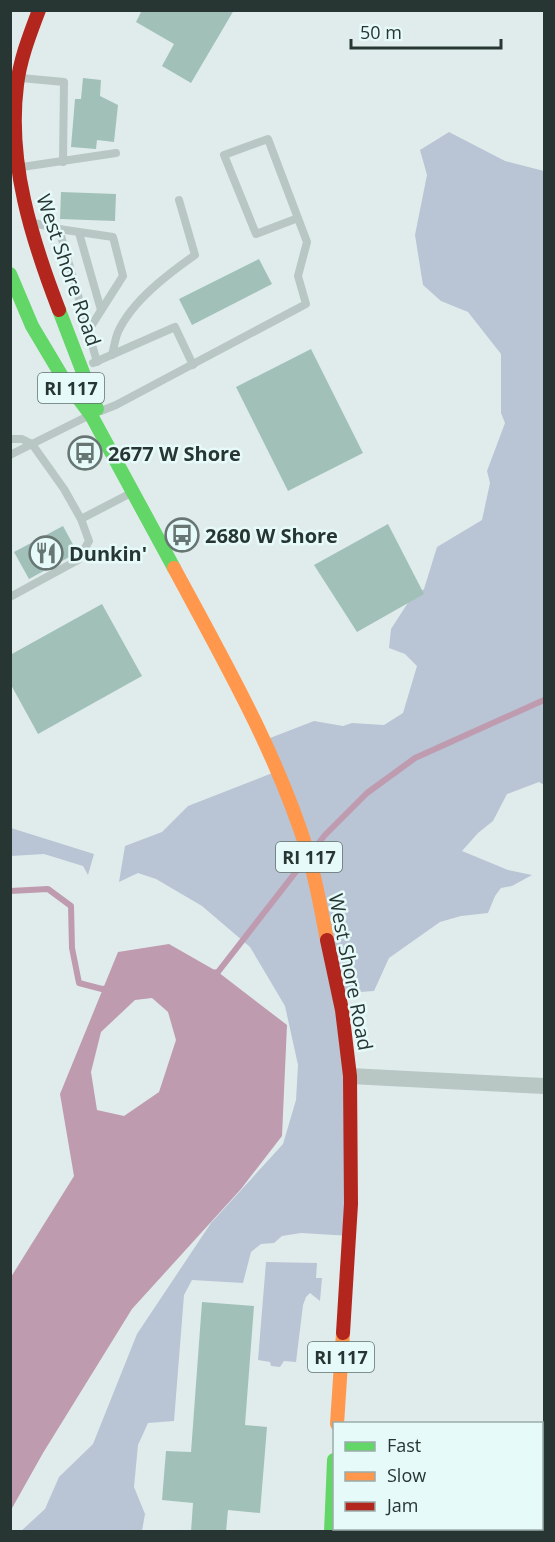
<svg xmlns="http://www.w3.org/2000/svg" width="555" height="1542" font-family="'Open Sans',sans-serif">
<rect width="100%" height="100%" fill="#e0ecec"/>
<g fill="#b9c4d5">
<polygon points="449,132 505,161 544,171 544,785 539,782 507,794 493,821 478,833 462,851 508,870 532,875 512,886 501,888 495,896 488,913 461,916 440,922 389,958 374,991 345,993 351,1236 301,1233 282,1236 274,1243 261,1244 251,1252 243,1283 192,1280 184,1295 174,1421 148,1423 138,1445 134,1487 145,1514 142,1531 20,1532 45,1509 59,1477 93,1444 137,1334 211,1223 283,1144 296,1100 298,1065 285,1006 250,947 202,906 156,879 138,873 119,882 125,846 162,832 188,806 280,770 270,738 314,721 343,726 352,723 384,725 403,713 417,666 405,654 389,648 391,629 411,598 424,589 437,547 482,520 490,483 487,471 505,423 501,413 501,354 468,312 441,301 423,285 415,235 427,175 420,150"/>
<polygon points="11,828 94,854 88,875 83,866 44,854 11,856"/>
<polygon points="266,1262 317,1263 316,1278 322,1278 320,1301 310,1293 306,1297 303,1305 296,1362 284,1361 280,1367 271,1366 270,1362 258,1360"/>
</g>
<path fill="#bf9bb0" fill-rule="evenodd" d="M169 944 218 972 287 1025 282 1136 241 1189 132 1309 43 1453 11 1510V1277L74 1176 60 1094 118 952ZM152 998 168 1012 176 1040 159 1092 124 1116 97 1110 91 1072 101 1032 135 1000Z"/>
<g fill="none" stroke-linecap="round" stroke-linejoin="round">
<g stroke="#bf9bb0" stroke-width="6">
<polyline points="314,849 325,835 367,793 415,758 544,700"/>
<polyline points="10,891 48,889 71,906 72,948 79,983 102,989 110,988"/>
<polyline points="212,973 218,972 302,864"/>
</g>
</g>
<g fill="#a1c1b8">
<polygon points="142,10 234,10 191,83 162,66 174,44 136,22"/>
<polygon points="83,78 101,80 100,96 118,105 114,142 97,140 96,149 71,147 75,99 81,99"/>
<polygon points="61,192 116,194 115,221 60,219"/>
<polygon points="259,259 272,284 192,325 179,299"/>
<polygon points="311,349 363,453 288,491 236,387"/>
<polygon points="388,524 424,594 357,632 314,565"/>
<polygon points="63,526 76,550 73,555 29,579 14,552"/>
<polygon points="102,604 142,676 38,734 10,683 10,655"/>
<polygon points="202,1302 254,1306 245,1425 267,1427 260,1513 228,1510 226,1532 191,1532 193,1503 162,1500 166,1451 191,1452"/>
</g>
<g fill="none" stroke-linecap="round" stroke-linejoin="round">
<g stroke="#b8c6c4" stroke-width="8">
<polyline points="21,78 64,82 63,162"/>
<polyline points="22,167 116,153"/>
<polyline points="34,223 59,229 97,362"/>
<polyline points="59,229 113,237 123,276 88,331"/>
<polyline points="79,233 101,310"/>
<path d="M112 355C114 348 115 339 118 332 132 301 168 274 195 255L179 200"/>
<polyline points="93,363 175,327 193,365"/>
<polyline points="101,411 116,405 306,304 298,276 307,242 268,139 224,155 256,234 298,218"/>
<polyline points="10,439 22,439 32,444 64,489 81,519 89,541 78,560 10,597"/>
<polyline points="10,455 88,416"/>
<polyline points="81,519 131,493"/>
</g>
<g stroke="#b8c6c4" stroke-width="16">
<polyline points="350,1076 544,1086"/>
<polyline points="542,1446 544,1446"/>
</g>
<g stroke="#63d668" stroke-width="14">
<polyline points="10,274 32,326 63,378 91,415 174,568"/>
<polyline points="59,310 97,409"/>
<polyline points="331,1532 334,1460"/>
</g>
<g stroke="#ff974d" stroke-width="14">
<path d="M174 568C223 659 276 751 307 850 316 879 321 910 327 940"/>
<polyline points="337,1424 343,1333"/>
</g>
<g stroke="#b3261e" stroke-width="14">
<path d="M39 10C30 34 20 59 17 85 7 162 32 240 59 310"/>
<polyline points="327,940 342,1010 350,1076 351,1204 343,1333"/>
</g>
</g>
<defs>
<symbol id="bus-ring" viewBox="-11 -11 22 22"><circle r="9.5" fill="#e6faf9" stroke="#687673" stroke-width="1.5"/><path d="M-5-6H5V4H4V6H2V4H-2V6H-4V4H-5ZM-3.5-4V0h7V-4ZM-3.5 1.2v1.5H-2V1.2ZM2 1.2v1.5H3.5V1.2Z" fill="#687673"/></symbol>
<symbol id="restaurant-ring" viewBox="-11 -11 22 22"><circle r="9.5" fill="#e6faf9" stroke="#687673" stroke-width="1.5"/><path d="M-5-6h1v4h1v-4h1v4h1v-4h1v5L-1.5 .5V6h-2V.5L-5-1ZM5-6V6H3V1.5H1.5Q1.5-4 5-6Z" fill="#687673"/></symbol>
</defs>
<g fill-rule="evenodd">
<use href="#bus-ring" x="66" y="434" width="38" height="38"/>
<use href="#bus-ring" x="163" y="516" width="38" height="38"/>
<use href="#restaurant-ring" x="27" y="534" width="38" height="38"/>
</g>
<g text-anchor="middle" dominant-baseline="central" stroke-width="5" stroke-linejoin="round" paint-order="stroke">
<g fill="#e6faf9" stroke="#60716e" stroke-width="1.5">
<rect x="38" y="373" width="66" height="30" rx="4.5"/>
<rect x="276" y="842" width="66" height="30" rx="4.5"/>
<rect x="308" y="1342" width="66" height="30" rx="4.5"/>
</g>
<g font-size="18" font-weight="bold" fill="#273632">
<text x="71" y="388">RI 117</text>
<text x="309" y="857">RI 117</text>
<text x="341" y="1357">RI 117</text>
</g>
<g font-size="20" fill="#273632" stroke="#e6faf9">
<text transform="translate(69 270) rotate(71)">West Shore Road</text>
<text transform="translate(351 972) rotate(79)">West Shore Road</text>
</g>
<g font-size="20" font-weight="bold" fill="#273632" stroke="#e6faf9" text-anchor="start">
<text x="108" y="453">2677 W Shore</text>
<text x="205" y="535">2680 W Shore</text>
<text x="69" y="553">Dunkin'</text>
</g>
</g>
<rect width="555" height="1542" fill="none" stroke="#273632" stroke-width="24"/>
<rect x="333" y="1422" width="210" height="108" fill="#e6faf9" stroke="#9aaca9" stroke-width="1.5"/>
<rect x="345" y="1442" width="30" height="9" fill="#63d668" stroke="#9aaca9" stroke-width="1.5"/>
<text x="387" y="1452" font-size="18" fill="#273632">Fast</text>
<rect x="345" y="1472" width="30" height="9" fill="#ff974d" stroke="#9aaca9" stroke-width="1.5"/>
<text x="387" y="1482" font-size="18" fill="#273632">Slow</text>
<rect x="345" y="1502" width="30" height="9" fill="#b3261e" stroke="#9aaca9" stroke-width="1.5"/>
<text x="387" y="1512" font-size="18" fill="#273632">Jam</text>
<path d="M351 39v9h150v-9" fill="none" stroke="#273632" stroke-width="3"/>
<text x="360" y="39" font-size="18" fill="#273632" stroke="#e6faf9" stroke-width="4.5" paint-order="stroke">50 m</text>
</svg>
